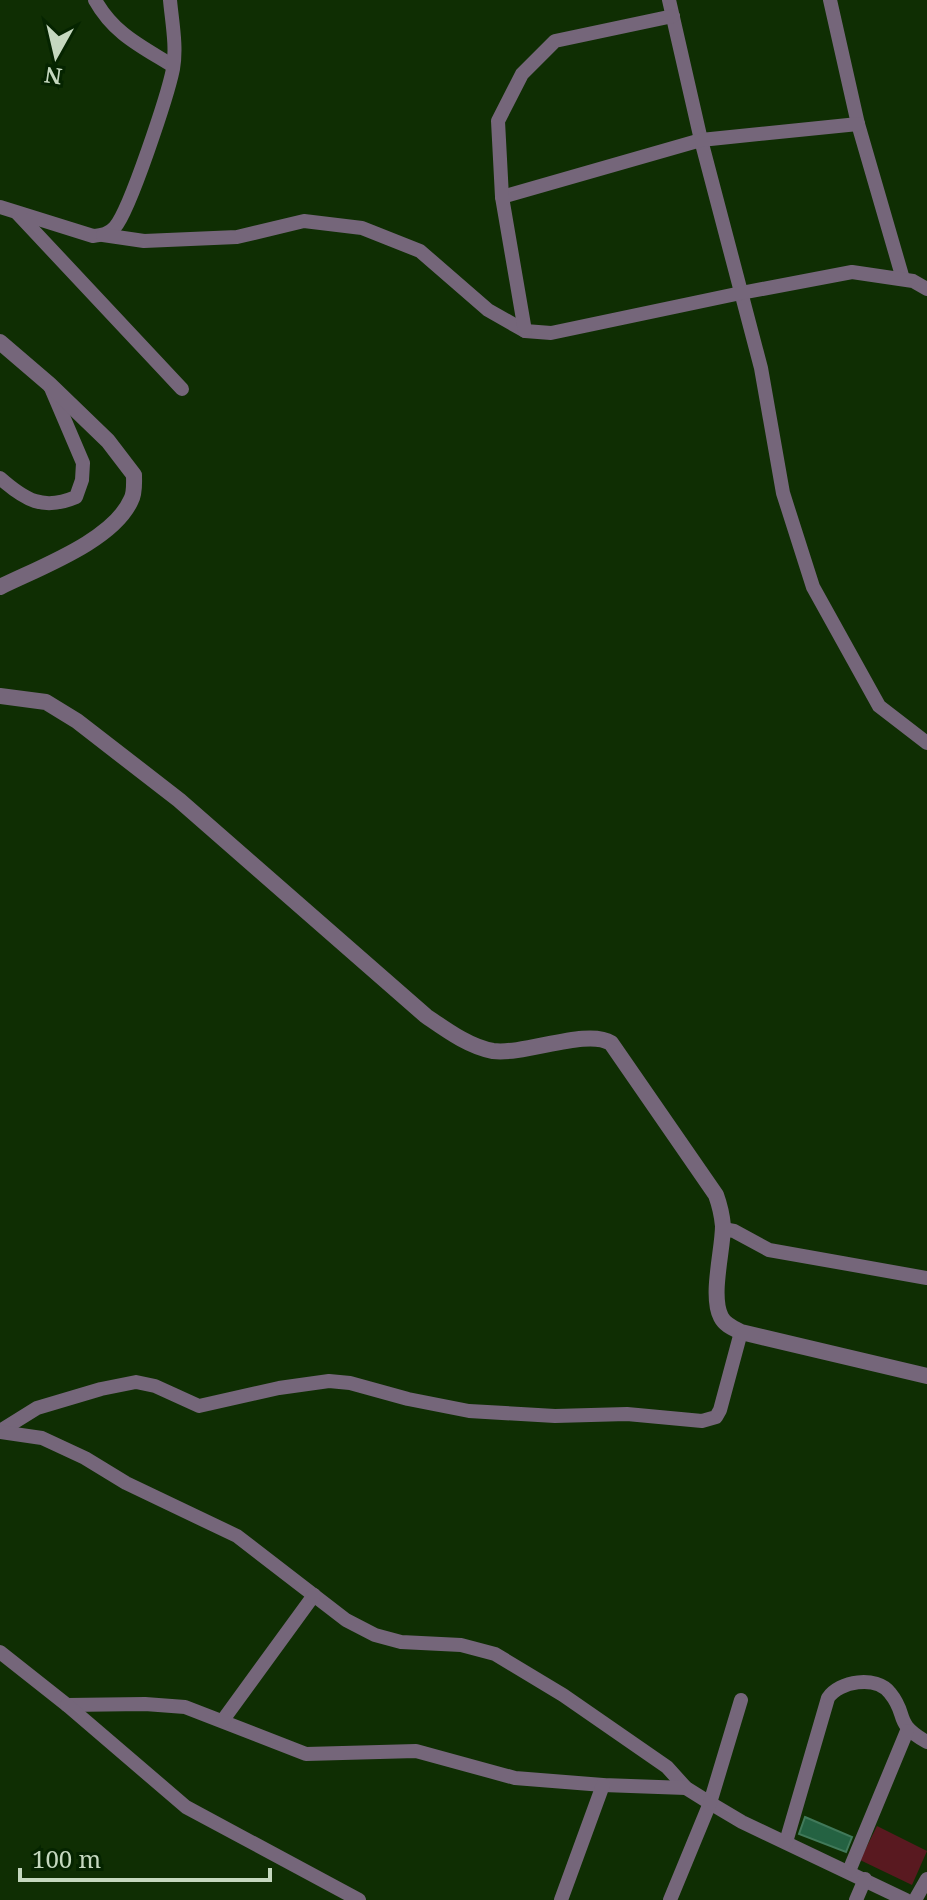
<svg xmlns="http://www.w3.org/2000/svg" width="927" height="1900" font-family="'Noto Serif',serif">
<rect width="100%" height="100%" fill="#0f2e03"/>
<polygon fill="#591920" points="877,1826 927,1851 912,1885 860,1860"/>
<polygon fill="#246242" stroke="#41795a" stroke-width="2" points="805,1817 852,1837 846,1852 799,1834"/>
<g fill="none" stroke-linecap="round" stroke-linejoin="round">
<g stroke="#75667a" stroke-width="14">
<path d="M95 0C114 34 141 46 173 66"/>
<polyline points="669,0 701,140 761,368 783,493 813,587 879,706 927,743"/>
<polyline points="830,0 858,124 903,279"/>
<polyline points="502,197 701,140 858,124"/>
<path d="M0 207 93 236C102 235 109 234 115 227 130 210 168 94 173 69 177 47 172 22 170 0"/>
<polyline points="18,214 182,389"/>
<polyline points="103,235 144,241 237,237 304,221 362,228 420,251 488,310 525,331 551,333 741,293 852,272 913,281 927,289"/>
<polyline points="525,331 502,197 498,121 522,74 555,41 673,16"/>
<path d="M0 478C25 500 43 511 76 497L82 480 83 463 51 388"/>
<polyline points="723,1229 734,1231 769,1250 927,1278"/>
<polyline points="0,1431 37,1408 101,1389 136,1382 155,1386 199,1406 279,1388 329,1381 350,1383 408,1399 469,1411 555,1416 627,1414 702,1421 716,1417 720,1410 741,1332"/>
<polyline points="0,1432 42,1438 85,1458 126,1483 237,1536 346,1620 375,1635 401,1642 461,1645 495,1654 563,1695 667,1767 686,1788 710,1803 742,1822 906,1900"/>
<polyline points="0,1652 67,1705 145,1704 185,1707 306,1754 416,1751 515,1778 603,1785 686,1788"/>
<polyline points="67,1705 186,1807 359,1900"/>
<polyline points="223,1720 314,1595"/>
<path d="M786 1842 828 1698C839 1681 876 1675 890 1693 909 1716 892 1722 927 1742"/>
<polyline points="849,1871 907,1731"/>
<polyline points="561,1900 603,1785"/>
<polyline points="670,1900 710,1803 741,1700"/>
<polyline points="856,1900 865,1879"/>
<polyline points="915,1900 927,1879"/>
</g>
<g stroke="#75667a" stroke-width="16">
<path d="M0 342 49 384 108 441 134 475C134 483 135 493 131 500 113 541 38 568 0 587"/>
<path d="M0 696 46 702 77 721 179 800 426 1016C445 1029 469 1047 493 1051 526 1055 587 1028 611 1043L716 1195C720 1206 722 1215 723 1226 723 1250 710 1296 721 1317 725 1325 733 1328 741 1332L927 1376"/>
</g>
</g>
<g transform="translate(56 56) rotate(188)" stroke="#052400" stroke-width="6" paint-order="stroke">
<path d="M0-6L14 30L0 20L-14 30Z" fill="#c5d8bf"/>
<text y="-12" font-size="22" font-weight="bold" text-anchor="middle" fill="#c5d8bf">N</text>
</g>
<path d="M20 1868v12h250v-12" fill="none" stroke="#c5d8bf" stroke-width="4"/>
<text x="32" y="1868" font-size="24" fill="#c5d8bf" stroke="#052400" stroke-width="6" paint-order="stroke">100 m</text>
</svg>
